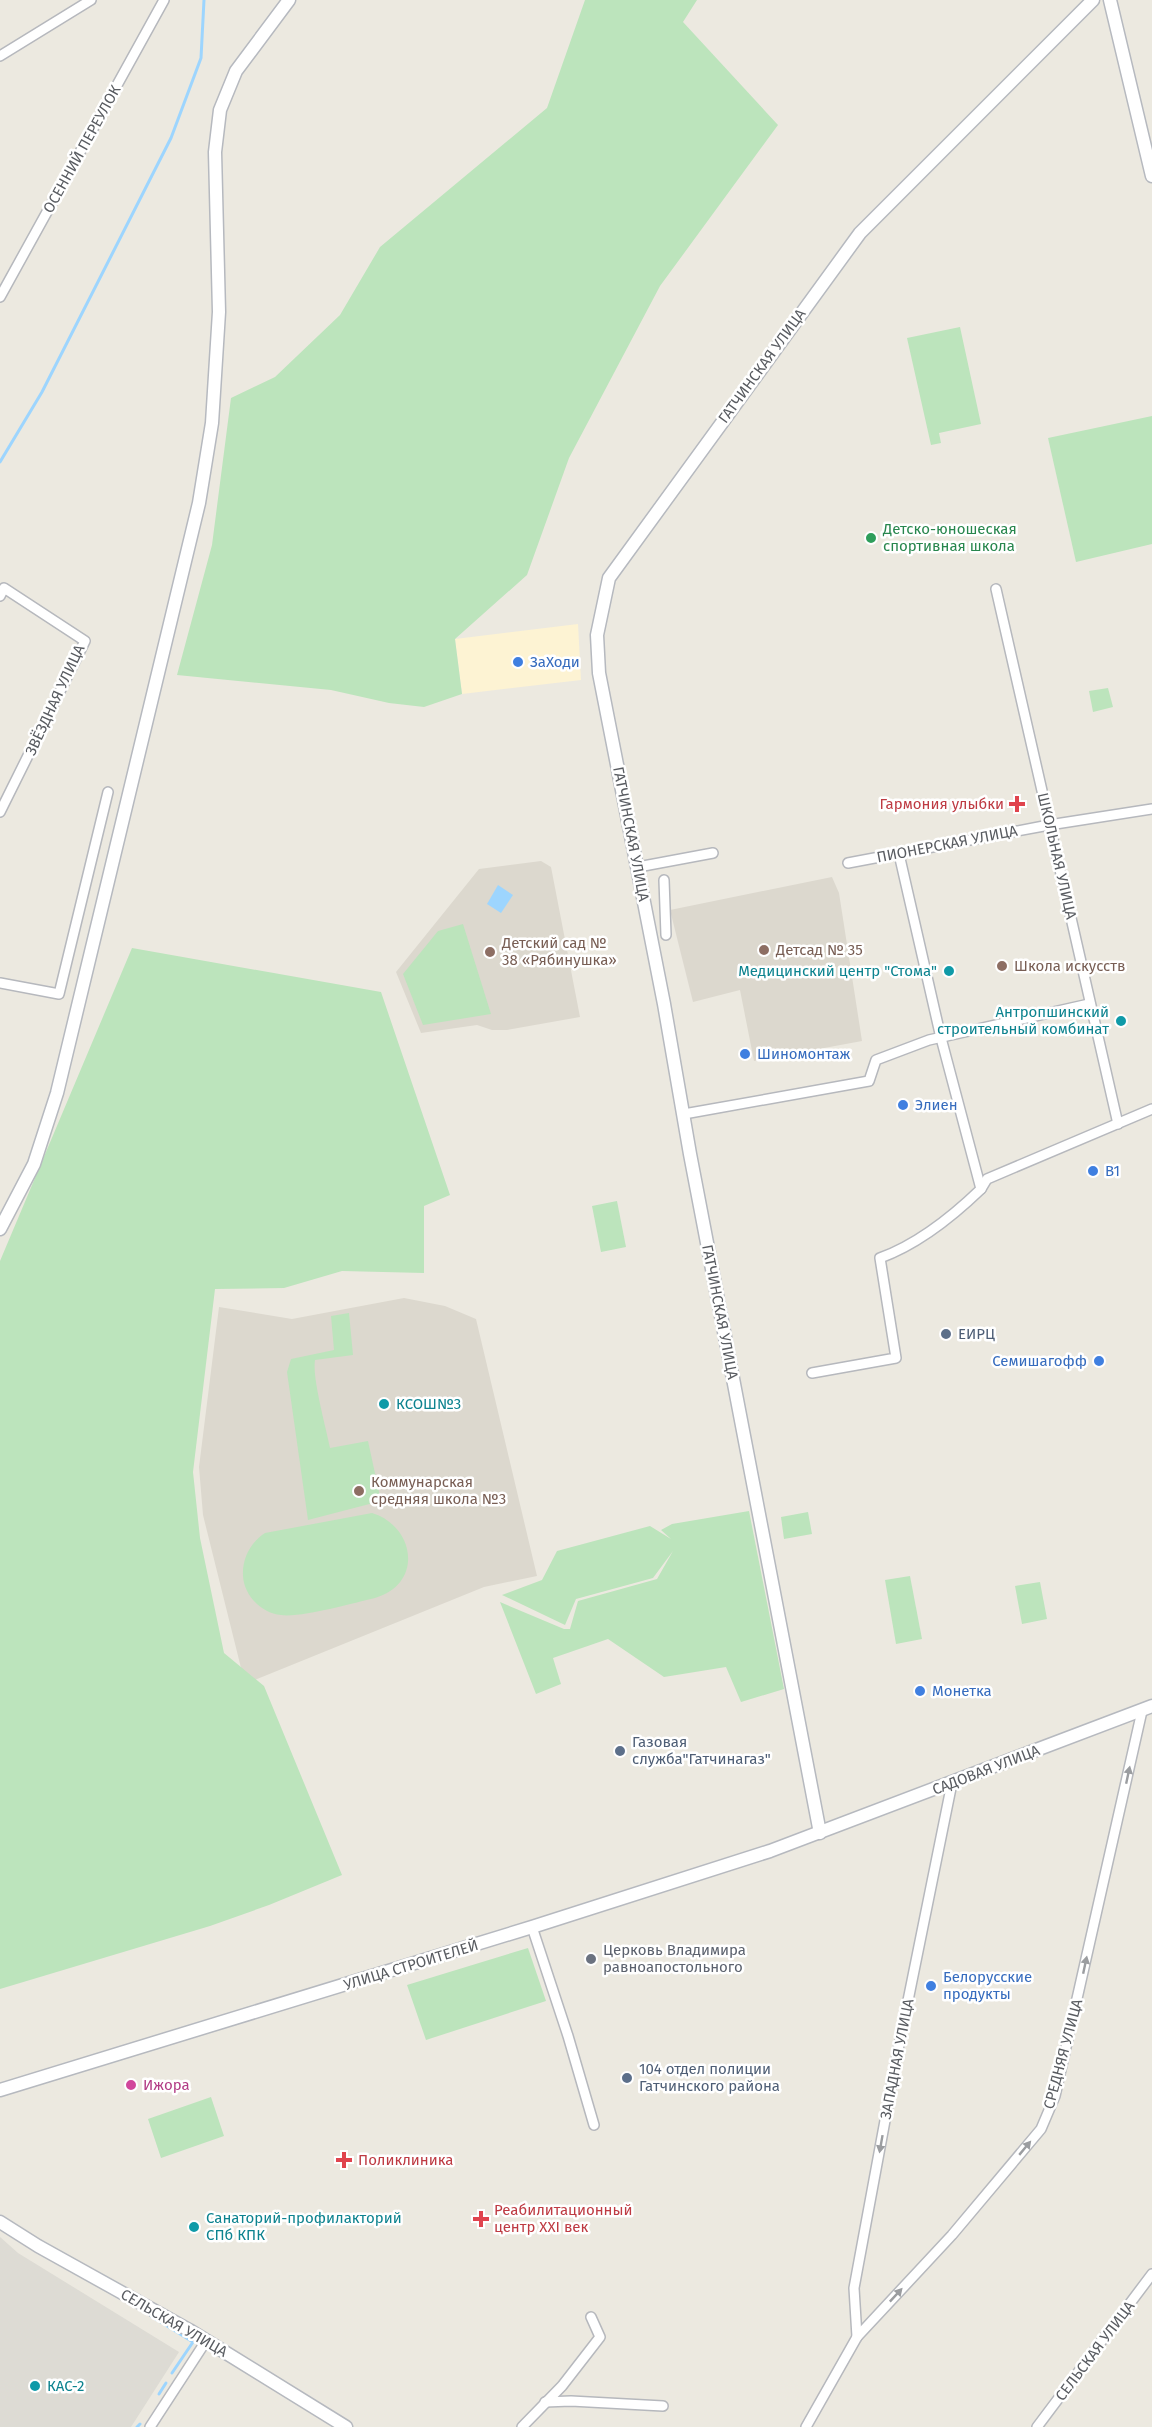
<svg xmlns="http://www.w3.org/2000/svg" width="1152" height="2427" font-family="'Fira Sans',sans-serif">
<rect width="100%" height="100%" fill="#ece9e0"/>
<polygon fill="#fdf3d3" points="578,624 581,680 462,694 455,639"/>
<polygon fill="#dddbd4" points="0,2237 18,2253 179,2352 131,2427 0,2427"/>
<g fill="#dcd8ce">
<polygon points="541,861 551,867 580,1017 507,1030 492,1030 477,1025 421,1033 396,972 479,869"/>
<polygon points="832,877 839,893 862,1041 754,1061 740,990 693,1002 670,910"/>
<polygon points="404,1298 445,1306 476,1319 537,1576 484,1587 245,1684 203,1515 199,1467 219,1307 292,1319"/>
</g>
<g fill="#bce4bc">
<polygon points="585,0 697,0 683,22 778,125 660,286 569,458 527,575 455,639 462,694 424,707 389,703 331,690 177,675 212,545 231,398 275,377 340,315 380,247 547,108"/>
<polygon points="960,327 981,424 939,433 941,443 931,445 907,338"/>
<polygon points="1152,416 1152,544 1076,562 1048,438"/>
<polygon points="1108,688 1113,707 1093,712 1089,691"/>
<polygon points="463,924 491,1014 423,1025 403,974 438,931"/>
<polygon points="132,948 381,992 450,1195 424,1206 424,1273 342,1271 284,1288 215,1289 193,1472 200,1538 224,1653 264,1686 342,1875 269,1905 210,1926 0,1989 0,1261"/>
<polygon points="617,1201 626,1247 601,1252 592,1206"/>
<path d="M349 1313 353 1355 315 1360C312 1378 326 1427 330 1448L368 1441 381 1501 308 1520 287 1372 291 1359 334 1350 331 1316Z"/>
<polygon points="749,1511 784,1689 741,1702 726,1667 664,1677 608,1639 553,1658 561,1684 536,1694 500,1602 564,1629 570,1629 578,1601 657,1579 673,1551 653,1578 576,1599 565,1625 502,1595 542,1580 557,1551 650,1526 671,1539 661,1530 672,1524"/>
<polygon points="808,1512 812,1534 784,1539 781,1517"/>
<path d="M372 1513C415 1526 424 1584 375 1598 353 1603 301 1618 281 1615 261 1613 244 1595 243 1576 242 1558 251 1542 265 1533Z"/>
<polygon points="910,1576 922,1639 896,1644 885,1580"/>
<polygon points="1040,1582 1047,1619 1022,1624 1015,1586"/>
<polygon points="528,1948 546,2001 426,2040 407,1985"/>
<polygon points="211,2097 224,2136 161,2158 148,2119"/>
</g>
<polygon fill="#9dd5fe" points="498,885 513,895 501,913 487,904"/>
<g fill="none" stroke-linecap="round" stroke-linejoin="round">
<g stroke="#9dd5fe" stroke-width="3">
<polyline points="0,462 42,392 171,138 201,58 204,0"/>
<polyline points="151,2316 193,2342 172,2373"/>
<polyline points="159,2394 166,2383"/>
<polyline points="137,2427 140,2424"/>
</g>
<defs>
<g id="street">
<polyline points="0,56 91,0"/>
<polyline points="0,297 164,0"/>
<polyline points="996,589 1118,1124"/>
<polyline points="0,596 4,588 85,641 0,812"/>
<polyline points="848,863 1049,825 1152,809"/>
<polyline points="638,867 713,853"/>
<polyline points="664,880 666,935"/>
<polyline points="0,983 59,994 108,792"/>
<polyline points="684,1114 869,1081 876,1060 929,1040 1089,1004"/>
<polyline points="981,1189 987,1179 1152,1109"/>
<path d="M812 1373 896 1358 880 1258C916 1245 953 1216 981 1189L941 1038 899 854"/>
<polyline points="532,1927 568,2036 594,2125"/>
<polyline points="857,2337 854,2288 899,2045 952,1783"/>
<polyline points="545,2402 571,2401 663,2406"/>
<polyline points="150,2427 206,2341"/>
<polyline points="522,2427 562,2386 600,2337 591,2317"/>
<polyline points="806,2427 857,2337 952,2235 1041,2129 1055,2096 1142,1711"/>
<polyline points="1037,2427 1152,2274"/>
</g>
<g id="secondary">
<polyline points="1110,0 1152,176"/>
<polyline points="0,1229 34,1164 57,1093 199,503 212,423 219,312 215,152 220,110 236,71 289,0"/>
<polyline points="820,1833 690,1154 664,1004 599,673 597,635 609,578 860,233 1093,0"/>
<polyline points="0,2090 532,1927 770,1851 1152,1706"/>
<polyline points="0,2222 38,2246 189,2330 346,2427"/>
</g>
</defs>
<use href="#street" stroke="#b6b8bd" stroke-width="12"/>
<use href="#secondary" stroke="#b6b9bf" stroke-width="15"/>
<use href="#street" stroke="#fff" stroke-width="9"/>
<use href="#secondary" stroke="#fff" stroke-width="12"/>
</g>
<defs><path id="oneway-solid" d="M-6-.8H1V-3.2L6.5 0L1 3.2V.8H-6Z" transform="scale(1.5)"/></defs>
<g fill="#9b9da0">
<use href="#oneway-solid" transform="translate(1128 1775) rotate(-78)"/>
<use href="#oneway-solid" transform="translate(1085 1965) rotate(-78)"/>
<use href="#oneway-solid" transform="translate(881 2144) rotate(100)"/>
<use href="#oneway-solid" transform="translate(1025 2148) rotate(-50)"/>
<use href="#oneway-solid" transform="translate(896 2295) rotate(-47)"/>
</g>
<circle fill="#2e9e5b" stroke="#fff" stroke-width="2" cx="871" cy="538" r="6"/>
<g fill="#3f7fe0" stroke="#fff" stroke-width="2">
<circle cx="518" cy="662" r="6"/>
<circle cx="745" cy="1054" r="6"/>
<circle cx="903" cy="1105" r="6"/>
<circle cx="1093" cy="1171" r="6"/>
<circle cx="1099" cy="1361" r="6"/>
<circle cx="920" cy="1691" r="6"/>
<circle cx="931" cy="1986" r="6"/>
</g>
<g fill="#e0444e" stroke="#fff" stroke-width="2">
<path d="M1014 795h6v6h6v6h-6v6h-6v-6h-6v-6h6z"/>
<path d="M341 2151h6v6h6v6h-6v6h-6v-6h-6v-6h6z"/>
<path d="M478 2210h6v6h6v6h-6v6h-6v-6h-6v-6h6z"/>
</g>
<g fill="#8d6e63" stroke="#fff" stroke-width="2">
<circle cx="764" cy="950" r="6"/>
<circle cx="490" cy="952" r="6"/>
<circle cx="1002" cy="966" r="6"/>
<circle cx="359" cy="1491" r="6"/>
</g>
<g fill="#0f9aa8" stroke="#fff" stroke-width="2">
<circle cx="949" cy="971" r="6"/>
<circle cx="1121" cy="1021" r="6"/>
<circle cx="384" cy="1404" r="6"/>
<circle cx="194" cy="2227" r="6"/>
<circle cx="35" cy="2386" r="6"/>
</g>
<g fill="#5c6f8a" stroke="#fff" stroke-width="2">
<circle cx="946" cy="1334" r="6"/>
<circle cx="620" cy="1751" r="6"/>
<circle cx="627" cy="2078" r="6"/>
</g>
<circle fill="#6b7280" stroke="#fff" stroke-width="2" cx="591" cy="1959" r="6"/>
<circle fill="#d1479c" stroke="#fff" stroke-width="2" cx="131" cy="2085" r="6"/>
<g text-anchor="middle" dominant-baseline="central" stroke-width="5" stroke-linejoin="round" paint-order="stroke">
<g font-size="15" fill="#595c61" stroke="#fff">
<text transform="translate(82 149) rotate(-61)">ОСЕННИЙ ПЕРЕУЛОК</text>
<text transform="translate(762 366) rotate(-54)">ГАТЧИНСКАЯ УЛИЦА</text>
<text transform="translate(55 700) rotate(-65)">ЗВЁЗДНАЯ УЛИЦА</text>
<text transform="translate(631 834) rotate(79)">ГАТЧИНСКАЯ УЛИЦА</text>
<text transform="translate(947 844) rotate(-11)">ПИОНЕРСКАЯ УЛИЦА</text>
<text transform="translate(1057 856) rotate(77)">ШКОЛЬНАЯ УЛИЦА</text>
<text transform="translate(720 1312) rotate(79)">ГАТЧИНСКАЯ УЛИЦА</text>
<text transform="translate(986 1770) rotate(-21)">САДОВАЯ УЛИЦА</text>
<text transform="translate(411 1965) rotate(-17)">УЛИЦА СТРОИТЕЛЕЙ</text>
<text transform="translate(1063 2054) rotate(-75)">СРЕДНЯЯ УЛИЦА</text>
<text transform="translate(897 2059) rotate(-79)">ЗАПАДНАЯ УЛИЦА</text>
<text transform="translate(174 2323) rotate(30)">СЕЛЬСКАЯ УЛИЦА</text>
<text transform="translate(1095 2351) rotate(-53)">СЕЛЬСКАЯ УЛИЦА</text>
</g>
<g font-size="15" fill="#27864d" stroke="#fff" text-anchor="start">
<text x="883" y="529">Детско-юношеская<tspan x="883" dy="17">спортивная школа</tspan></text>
</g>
<g font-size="15" fill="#366cbe" stroke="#fff" text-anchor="start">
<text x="530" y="662">ЗаХоди</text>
<text x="757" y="1054">Шиномонтаж</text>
<text x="915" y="1105">Элиен</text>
<text x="1105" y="1171">B1</text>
<text x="1087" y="1361" text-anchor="end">Семишагофф</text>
<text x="932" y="1691">Монетка</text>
<text x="943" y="1977">Белорусские<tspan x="943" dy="17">продукты</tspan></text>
</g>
<g font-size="15" fill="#be3a42" stroke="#fff" text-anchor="start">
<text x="1004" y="804" text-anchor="end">Гармония улыбки</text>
<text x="358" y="2160">Поликлиника</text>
<text x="494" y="2210">Реабилитационный<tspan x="494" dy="17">центр ХХI век</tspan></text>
</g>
<g font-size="15" fill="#785e54" stroke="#fff" text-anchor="start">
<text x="502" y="943">Детский сад №<tspan x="502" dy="17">38 «Рябинушка»</tspan></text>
<text x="776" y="950">Детсад № 35</text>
<text x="1014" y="966">Школа искусств</text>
<text x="371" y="1482">Коммунарская<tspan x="371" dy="17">средняя школа №3</tspan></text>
</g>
<g font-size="15" fill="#0d838f" stroke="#fff" text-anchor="start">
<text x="937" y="971" text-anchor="end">Медицинский центр "Стома"</text>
<text x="1109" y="1012" text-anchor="end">Антропшинский<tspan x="1109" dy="17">строительный комбинат</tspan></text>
<text x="396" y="1404">КСОШ№3</text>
<text x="206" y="2218">Санаторий-профилакторий<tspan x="206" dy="17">СПб КПК</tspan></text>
<text x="47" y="2386">КАС-2</text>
</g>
<g font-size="15" fill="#4e5e75" stroke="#fff" text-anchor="start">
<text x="958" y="1334">ЕИРЦ</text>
<text x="632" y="1742">Газовая<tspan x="632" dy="17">служба"Гатчинагаз"</tspan></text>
<text x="639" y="2069">104 отдел полиции<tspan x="639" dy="17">Гатчинского района</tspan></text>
</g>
<g font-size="15" fill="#5b616d" stroke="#fff" text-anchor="start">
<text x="603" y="1950">Церковь Владимира<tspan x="603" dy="17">равноапостольного</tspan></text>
</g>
<g font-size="15" fill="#b23c85" stroke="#fff" text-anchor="start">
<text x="143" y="2085">Ижора</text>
</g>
</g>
</svg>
